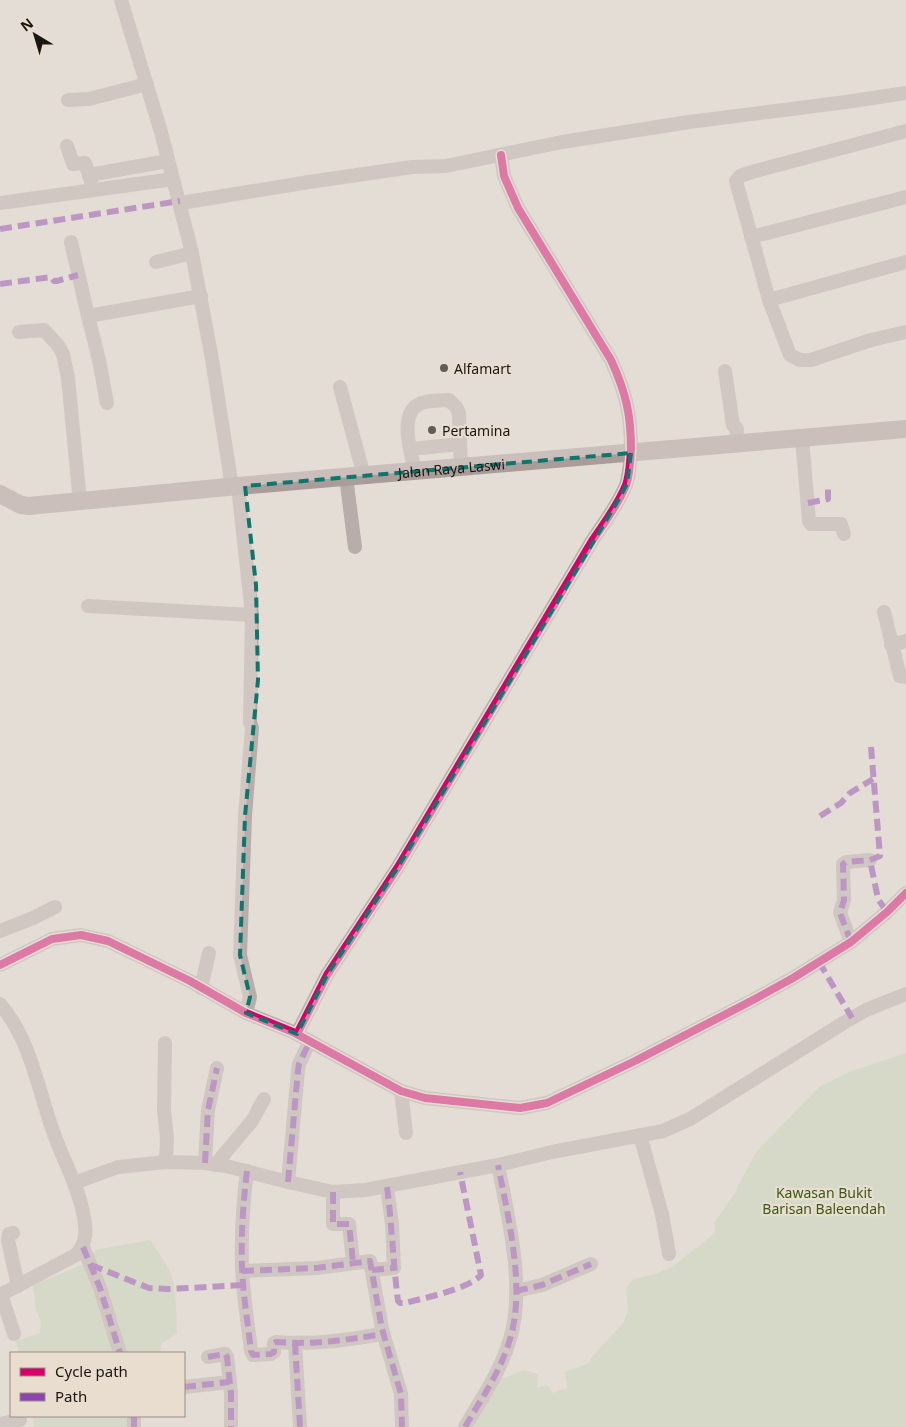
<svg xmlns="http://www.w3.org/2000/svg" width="906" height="1427" font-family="'Noto Sans',sans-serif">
<rect width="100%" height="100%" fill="#e3ddd6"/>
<g fill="#c8d4b8">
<polygon points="906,1053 906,1427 474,1427 475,1419 490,1380 509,1376 523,1370 538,1374 537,1388 547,1385 553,1393 567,1388 565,1372 589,1363 591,1358 624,1322 628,1311 626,1289 633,1279 656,1274 672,1267 715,1233 714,1223 734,1194 756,1152 819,1087 849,1072"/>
<path d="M150 1240C157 1250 166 1262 171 1274 177 1293 176 1315 177 1334L162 1343 160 1353H19L16 1341 40 1333 41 1321 36 1311 33 1285 89 1262 95 1250Z"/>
<polygon points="33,1416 140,1416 141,1427 34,1427"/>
</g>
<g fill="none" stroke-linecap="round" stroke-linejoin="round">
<g stroke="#b8adab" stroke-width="14">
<polyline points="121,0 161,132 192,253 212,359 232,487"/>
<polyline points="68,100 89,99 147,84"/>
<polyline points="906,131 752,172 740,176 736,181 769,300 790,355 800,360 811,360 871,340 906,332"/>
<polyline points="67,146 73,164 85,163 89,175"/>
<polyline points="93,190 89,175 168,161"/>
<polyline points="0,203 173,179"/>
<polyline points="181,203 309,182 412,167 446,166 562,142 689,122 846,102 906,93"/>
<polyline points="751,237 906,197"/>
<polyline points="71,242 88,316"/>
<polyline points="156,262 192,253"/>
<polyline points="769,300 906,262"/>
<polyline points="19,332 44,330 57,344 63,354 68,378 80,502"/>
<polyline points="725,371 733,425 737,429 736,444"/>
<polyline points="340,387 364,476"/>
<polyline points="107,403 99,360 88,316 201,296"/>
<polyline points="802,438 809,521 811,524 841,524 844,534"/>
<polyline points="411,449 460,444"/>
<path d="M415 471C411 452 396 408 425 402 433 400 441 401 449 400L456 407 459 413 461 468"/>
<polyline points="346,477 355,547"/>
<polyline points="238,486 252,615 250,722 252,728 245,816 240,955 250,997 246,1013"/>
<polyline points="88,606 252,615"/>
<polyline points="884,612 900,676 906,677"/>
<polyline points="891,645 906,641"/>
<polyline points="0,931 33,918 55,907"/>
<polyline points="851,942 840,913 844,900 843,864 846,862 870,860"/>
<polyline points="0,965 52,939 81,935 108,941 190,981 246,1013 293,1032 401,1091 425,1098 520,1108 547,1103 635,1061 753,1000 793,978 851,942 887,912 906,893"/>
<polyline points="201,988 209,953"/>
<path d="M0 1004C31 1040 38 1090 54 1134 63 1160 78 1185 83 1213 87 1230 87 1242 76 1255L0 1295"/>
<path d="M297 1034 327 975 398 867 592 541C604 523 618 505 626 485 630 474 630 461 631 450 631 414 626 393 611 360L518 208 504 176 501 155"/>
<polyline points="165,1043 164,1111 167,1138 166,1162"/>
<polyline points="401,1091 406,1133"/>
<polyline points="640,1135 662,1214 669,1254"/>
<polyline points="205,1163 208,1110 217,1068"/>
<polyline points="215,1165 252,1121 264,1099"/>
<path d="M247 1171C243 1203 241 1235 242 1267 243 1296 248 1323 251 1351L253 1355 271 1354 274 1352V1343L276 1342C314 1345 346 1340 383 1334"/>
<polyline points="288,1182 298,1070 299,1064 310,1041"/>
<polyline points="74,1183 118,1167 166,1162 205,1163 226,1166 288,1182 333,1192 365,1190 498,1165 552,1152 663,1131 690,1119 845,1022 866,1010 906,994"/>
<polyline points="333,1192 333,1224 349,1224 353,1262"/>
<polyline points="13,1233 9,1234 8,1240 18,1286"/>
<polyline points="83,1247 100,1288 120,1353"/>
<polyline points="372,1270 394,1268 392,1224 387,1187"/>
<polyline points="242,1271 317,1268 370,1261 382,1329 401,1394 402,1427"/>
<polyline points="516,1291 542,1285 591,1264"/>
<polyline points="1,1294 14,1334"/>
<polyline points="295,1343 300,1427"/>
<polyline points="208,1357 225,1354 227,1357 231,1393 231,1427"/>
<polyline points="184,1387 229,1382"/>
<polyline points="134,1416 134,1427"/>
<polyline points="0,1424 20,1420"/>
<path d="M465 1427C481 1399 501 1371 510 1339 526 1288 508 1217 498 1165"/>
</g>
<path stroke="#aa9c99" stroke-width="18" id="s1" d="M0 494 21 505 29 506 238 486 906 429"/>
<g stroke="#8e44ad" stroke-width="6" stroke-dasharray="12 6" stroke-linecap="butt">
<polyline points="0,229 180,201"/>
<polyline points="0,284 51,277 54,281 57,281 78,275"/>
<polyline points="808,503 828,499 828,488"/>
<polyline points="871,747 880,856 870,860 878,899 887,912"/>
<polyline points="820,816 841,803 850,793 873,779"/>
<polyline points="851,942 840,913 844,900 843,864 846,862 870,860"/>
<polyline points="819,962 852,1018"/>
<polyline points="205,1163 208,1110 217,1068"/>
<path d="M247 1171C243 1203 241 1235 242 1267 243 1296 248 1323 251 1351L253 1355 271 1354 274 1352V1343L276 1342C314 1345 346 1340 383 1334"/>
<polyline points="288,1182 298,1070 299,1064 310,1041"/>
<path d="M387 1187C392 1225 393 1263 398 1301L400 1303H405C424 1298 469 1289 481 1275L460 1172"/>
<polyline points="333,1192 333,1224 349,1224 353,1262"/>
<polyline points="83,1247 100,1288 120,1353"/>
<polyline points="91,1265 149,1288 169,1289 244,1285"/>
<polyline points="372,1270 394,1268"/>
<polyline points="242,1271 317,1268 370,1261 382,1329 401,1394 402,1427"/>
<polyline points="516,1291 542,1285 591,1264"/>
<polyline points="295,1343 300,1427"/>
<polyline points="208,1357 225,1354 227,1357 231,1393 231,1427"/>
<polyline points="184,1387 229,1382"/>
<polyline points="134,1416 134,1427"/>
<path d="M465 1427C481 1399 501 1371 510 1339 526 1288 508 1217 498 1165"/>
</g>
<defs>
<g id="cycleway">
<polyline points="0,965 52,939 81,935 108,941 190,981 246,1013 293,1032 401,1091 425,1098 520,1108 547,1103 635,1061 753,1000 793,978 851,942 887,912 906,893"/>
<path d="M297 1034 327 975 398 867 592 541C604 523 618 505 626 485 630 474 630 461 631 450 631 414 626 393 611 360L518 208 504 176 501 155"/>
</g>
</defs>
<use href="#cycleway" stroke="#e9ddd0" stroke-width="11"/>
<use href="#cycleway" stroke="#d6006c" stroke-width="8"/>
</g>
<path d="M0 0H906V1427H0ZM631 453 627 484 616 504 398 867 327 975 297 1034 246 1013 250 997 240 955 245 816 258 680 256 585 245 486Z" fill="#e3ddd6" fill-opacity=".55" fill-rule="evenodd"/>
<path fill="none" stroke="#0f766e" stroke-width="4" stroke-dasharray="10 6" stroke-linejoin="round" d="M631 453 627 484 616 504 398 867 327 975 297 1034 246 1013 250 997 240 955 245 816 258 680 256 585 245 486Z"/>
<g fill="#605c57" stroke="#e9ddd0" stroke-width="2">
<circle cx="444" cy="368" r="5"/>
<circle cx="432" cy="430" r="5"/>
</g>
<g text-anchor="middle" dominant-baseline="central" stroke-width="4.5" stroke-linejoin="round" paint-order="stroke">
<g font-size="14" fill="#1a1612" stroke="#e9ddd0" text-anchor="start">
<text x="454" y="368">Alfamart</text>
<text x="442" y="430">Pertamina</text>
</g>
<g font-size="14" fill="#1a1612" stroke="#e9ddd0">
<text stroke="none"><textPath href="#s1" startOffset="456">Jalan Raya Laswi</textPath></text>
</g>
<g font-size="14" fill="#375914" stroke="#e9ddd0">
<text x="824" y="1192">Kawasan Bukit<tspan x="824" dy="16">Barisan Baleendah</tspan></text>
</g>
</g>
<rect x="10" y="1352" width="175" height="65" fill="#e9ddd0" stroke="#968d84"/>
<rect x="20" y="1368" width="25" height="8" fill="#d6006c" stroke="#968d84"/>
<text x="55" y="1377" font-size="15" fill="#1a1612">Cycle path</text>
<rect x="20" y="1393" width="25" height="8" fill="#8e44ad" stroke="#968d84"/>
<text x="55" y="1402" font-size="15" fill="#1a1612">Path</text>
<g transform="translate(35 35) rotate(322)" stroke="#e9ddd0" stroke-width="4" paint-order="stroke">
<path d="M0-4L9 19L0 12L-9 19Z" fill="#1a1612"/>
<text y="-8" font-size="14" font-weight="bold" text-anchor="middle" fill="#1a1612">N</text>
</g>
</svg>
